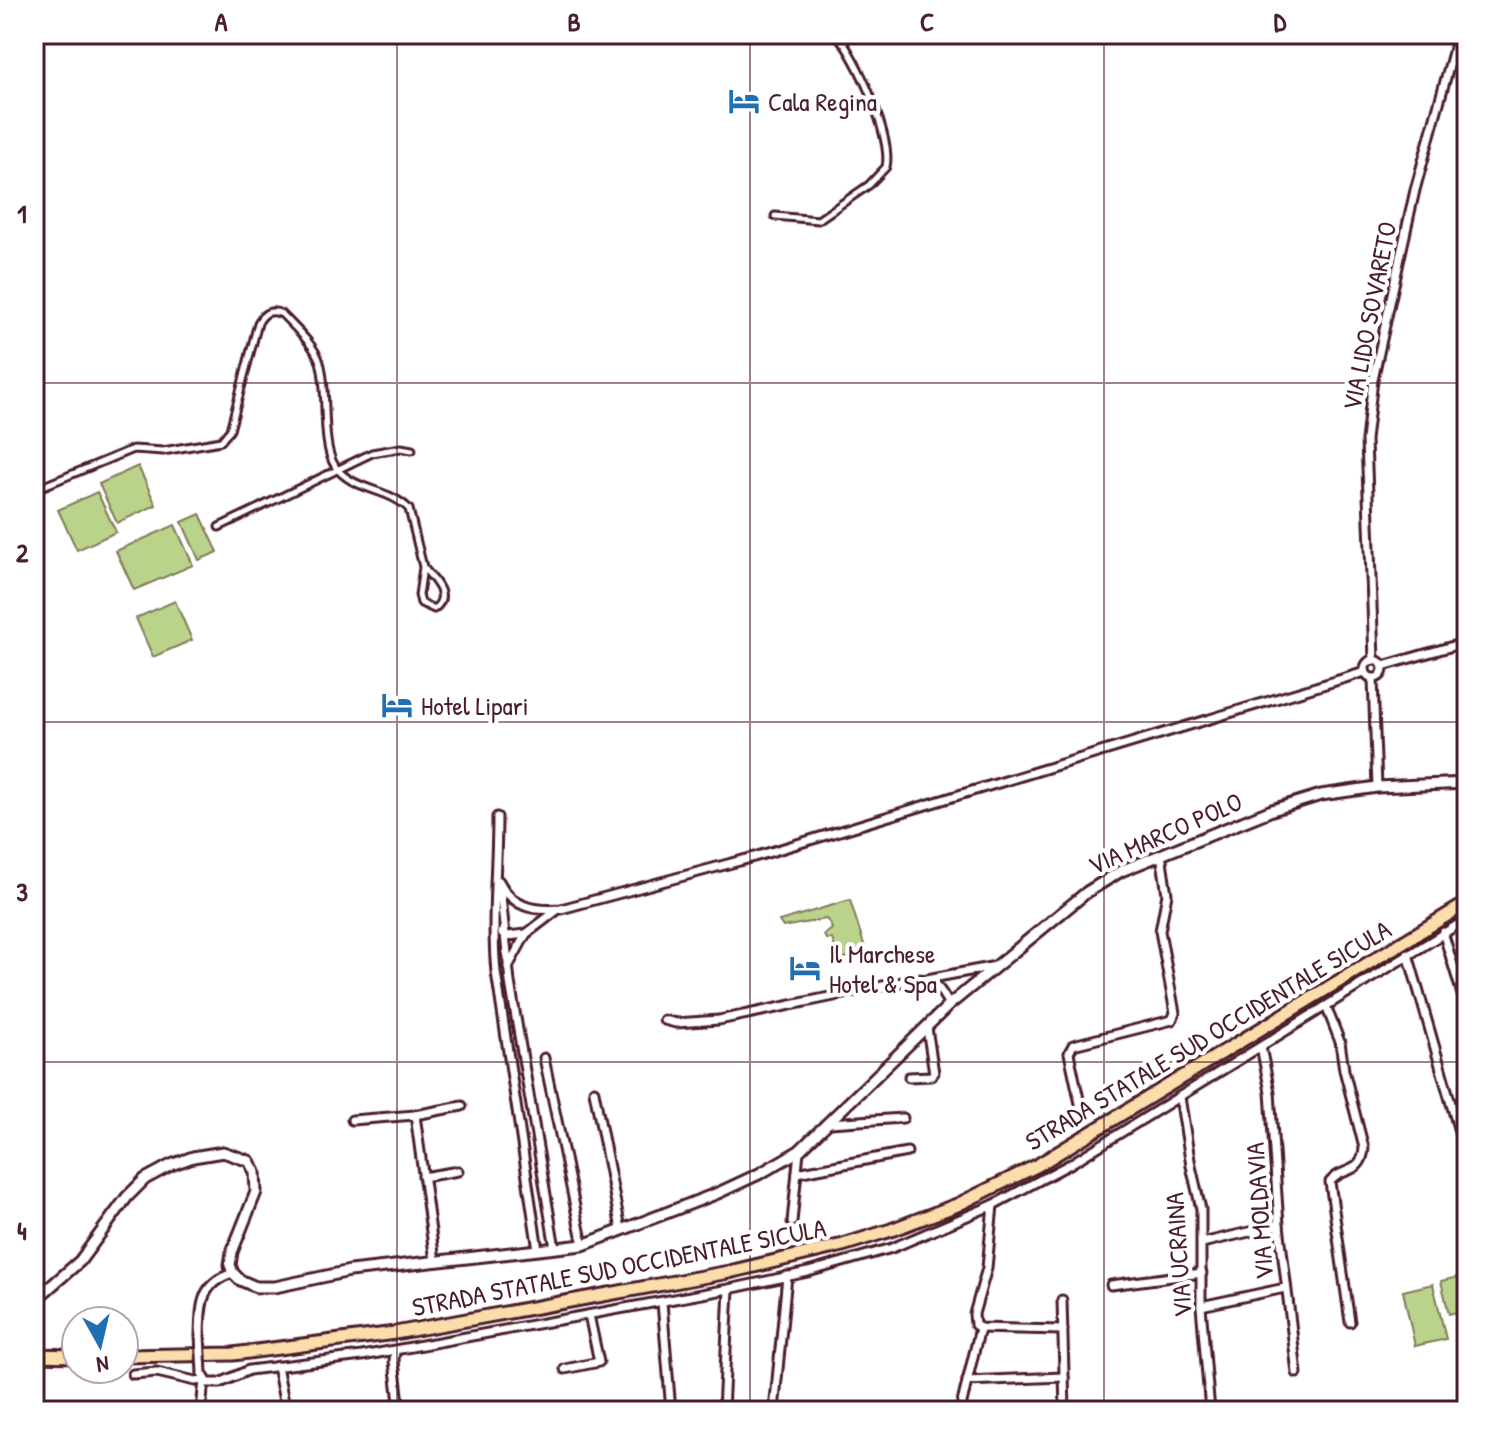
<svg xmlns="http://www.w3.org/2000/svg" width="1501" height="1445" font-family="'Patrick Hand',sans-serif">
<rect width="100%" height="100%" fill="#fff"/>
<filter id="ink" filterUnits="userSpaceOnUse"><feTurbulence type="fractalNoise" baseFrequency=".0125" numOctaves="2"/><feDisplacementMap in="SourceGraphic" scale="16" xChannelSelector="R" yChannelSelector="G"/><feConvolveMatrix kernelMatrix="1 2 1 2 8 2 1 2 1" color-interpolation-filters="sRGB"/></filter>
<g filter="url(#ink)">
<g fill="#bad38a" stroke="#82795a" stroke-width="2">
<polygon points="138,466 156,505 117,523 99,484"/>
<polygon points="97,492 116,532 77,550 58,510"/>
<polygon points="200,514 218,552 199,560 182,522"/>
<polygon points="175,525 193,565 134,590 116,551"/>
<polygon points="175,601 192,640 153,657 136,618"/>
<polygon points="850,900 866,951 839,960 832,939 826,939 824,935 832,929 830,923 826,919 783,927 779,921"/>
<polygon points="1467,1275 1467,1309 1449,1314 1441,1281"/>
<polygon points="1433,1284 1446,1339 1415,1346 1403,1291"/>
</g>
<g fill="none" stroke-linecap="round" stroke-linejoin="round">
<defs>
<g id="pedestrian">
<path d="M775 216 818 220 869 185 886 167C893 139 856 54 836 34"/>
<path d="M34 490 133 449 163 451 221 441 230 430 258 323C264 312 271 309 282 314 295 328 314 344 320 362 329 391 320 443 335 466 352 491 389 488 409 509L423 567 419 595 421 603 434 609C452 596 433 579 423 567"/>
<polyline points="219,527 372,453 401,448 412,450"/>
</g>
<g id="minor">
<circle cx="1374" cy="669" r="9"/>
<polyline points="1374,660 1366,440 1373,380 1415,190 1458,34"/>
<polyline points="1383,666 1467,642"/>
<polyline points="1373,679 1377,787"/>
<path d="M497 817C497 869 491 921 496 972L538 1250"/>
<path d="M499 881C513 908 533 911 561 909L754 857 1365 672"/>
<polyline points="500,887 510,982 555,1248"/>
<polyline points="1443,932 1467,1011"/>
<polyline points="502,933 508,936 526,934"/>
<polyline points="1408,954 1466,1156"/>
<polyline points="508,967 526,934 556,911"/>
<polyline points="927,979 996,966"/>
<path d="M1326 1006 1340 1042 1344 1070 1364 1148C1362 1176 1342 1166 1330 1182L1350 1322"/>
<path d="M664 1020 676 1023 719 1020 916 979C934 978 941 990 949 1005"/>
<polyline points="1261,1047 1270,1092 1279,1225 1297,1373"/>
<polyline points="544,1058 583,1245"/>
<polyline points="909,1077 931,1076 934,1073 927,1028"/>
<polyline points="594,1091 621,1229"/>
<polyline points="1180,1097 1191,1166 1201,1209 1201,1306 1210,1411"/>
<polyline points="1082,1113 1069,1053 1073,1045 1172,1020 1175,1013 1160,931 1167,894 1161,854"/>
<polyline points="415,1115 462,1106"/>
<polyline points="352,1120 415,1115 435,1261"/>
<polyline points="830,1123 903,1118"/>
<polyline points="797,1173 907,1152"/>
<polyline points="423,1177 458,1171"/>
<polyline points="993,1205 987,1268 974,1314 975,1325 980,1328 1063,1330"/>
<polyline points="792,1222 799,1151"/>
<polyline points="1202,1243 1279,1225"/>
<polyline points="1111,1285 1202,1273"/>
<polyline points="1062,1300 1065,1411"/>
<polyline points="662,1302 671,1411"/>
<polyline points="1201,1306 1285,1288"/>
<path d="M200 1335C201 1305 200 1283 233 1273"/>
<polyline points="395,1350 394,1361 400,1411"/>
<polyline points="277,1366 286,1411"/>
<polyline points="565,1369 599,1362 589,1315"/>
<polyline points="202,1373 208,1383 220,1383 249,1370 362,1356 729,1289 808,1272 892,1248 993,1205 1070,1164 1467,919"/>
<polyline points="133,1374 157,1372 195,1381 204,1380 201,1411"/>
<polyline points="967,1381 1064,1377"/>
<polyline points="723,1411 729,1289"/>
<polyline points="774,1411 787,1276"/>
<polyline points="960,1411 980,1328"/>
</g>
<polyline id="tertiary" points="34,1301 80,1261 127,1197 145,1179 171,1165 193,1157 223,1152 249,1161 255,1172 256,1192 232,1252 230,1265 233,1273 240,1280 256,1287 275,1287 350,1271 583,1245 718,1193 761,1173 799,1151 949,1005 1087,892 1121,871 1272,810 1321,795 1377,787 1467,783"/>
<g id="primary">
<polyline points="34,1355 76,1356"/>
<polyline points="124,1356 233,1354 395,1333 729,1272 843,1245 891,1230 957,1205 1038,1165 1467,903"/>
</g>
</defs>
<use href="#pedestrian" stroke="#4a1f2b" stroke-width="11"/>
<use href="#minor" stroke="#4a1f2b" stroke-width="13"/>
<use href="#tertiary" stroke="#4a1f2b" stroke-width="15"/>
<use href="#primary" stroke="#4a1f2b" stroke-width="17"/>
<use href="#pedestrian" stroke="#fff" stroke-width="5"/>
<use href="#minor" stroke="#fff" stroke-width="7"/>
<use href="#tertiary" stroke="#fff" stroke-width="9"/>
<use href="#primary" stroke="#fbddab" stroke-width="11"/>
<defs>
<polyline id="minor-bridge" points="200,1335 202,1373"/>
</defs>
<use href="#minor-bridge" stroke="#4a1f2b" stroke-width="13" stroke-linecap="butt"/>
<use href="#minor-bridge" stroke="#fff" stroke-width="7"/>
</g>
</g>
<path fill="none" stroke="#4a1f2b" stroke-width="2" stroke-opacity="0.55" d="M397 34V1411M750 34V1411M1104 34V1411M34 383H1467M34 722H1467M34 1062H1467"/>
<defs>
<symbol id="hotel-bare" viewBox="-9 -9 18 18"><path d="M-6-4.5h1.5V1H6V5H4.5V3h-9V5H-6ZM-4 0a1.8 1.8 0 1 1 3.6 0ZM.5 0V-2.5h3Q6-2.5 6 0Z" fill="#1f6fb2" stroke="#fff" stroke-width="2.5" paint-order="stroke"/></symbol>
</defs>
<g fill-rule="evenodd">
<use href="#hotel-bare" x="722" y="79" width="44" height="44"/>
<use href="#hotel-bare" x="375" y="683" width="44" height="44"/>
<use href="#hotel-bare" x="783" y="946" width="44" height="44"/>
</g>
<g text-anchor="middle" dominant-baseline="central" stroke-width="8" stroke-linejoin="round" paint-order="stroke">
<g font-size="26" fill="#4a1f2b" stroke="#fff" text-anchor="start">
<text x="768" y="101">Cala Regina</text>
<text x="421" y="705">Hotel Lipari</text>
<text x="829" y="953">Il Marchese<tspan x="829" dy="30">Hotel &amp; Spa</tspan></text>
</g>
<g font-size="26" fill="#4a1f2b" stroke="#fff">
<text transform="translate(1369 316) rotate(-79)">VIA LIDO SOVARETO</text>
<text transform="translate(1165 833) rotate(-24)">VIA MARCO POLO</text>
<text transform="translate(1208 1035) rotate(-31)">STRADA STATALE SUD OCCIDENTALE SICULA</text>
<text transform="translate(1259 1211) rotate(-94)">VIA MOLDAVIA</text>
<text transform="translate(1178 1255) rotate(-94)">VIA UCRAINA</text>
<text transform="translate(619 1267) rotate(-11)">STRADA STATALE SUD OCCIDENTALE SICULA</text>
</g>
</g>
<rect width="1501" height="1445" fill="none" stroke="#fff" stroke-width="88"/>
<g transform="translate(100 1345) rotate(172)"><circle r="38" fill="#ffffff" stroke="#b7a5aa" stroke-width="2"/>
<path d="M0-6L14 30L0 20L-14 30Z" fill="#1f6fb2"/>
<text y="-12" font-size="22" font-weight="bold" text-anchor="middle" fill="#4a1f2b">N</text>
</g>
<rect x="44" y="44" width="1413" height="1357" fill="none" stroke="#4a1f2b" stroke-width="3"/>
<g font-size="26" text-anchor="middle" font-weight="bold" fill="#4a1f2b">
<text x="221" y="31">A</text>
<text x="574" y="31">B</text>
<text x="927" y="31">C</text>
<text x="1280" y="31">D</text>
<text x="22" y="223">1</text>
<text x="22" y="562">2</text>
<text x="22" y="901">3</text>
<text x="22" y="1240">4</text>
</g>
</svg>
